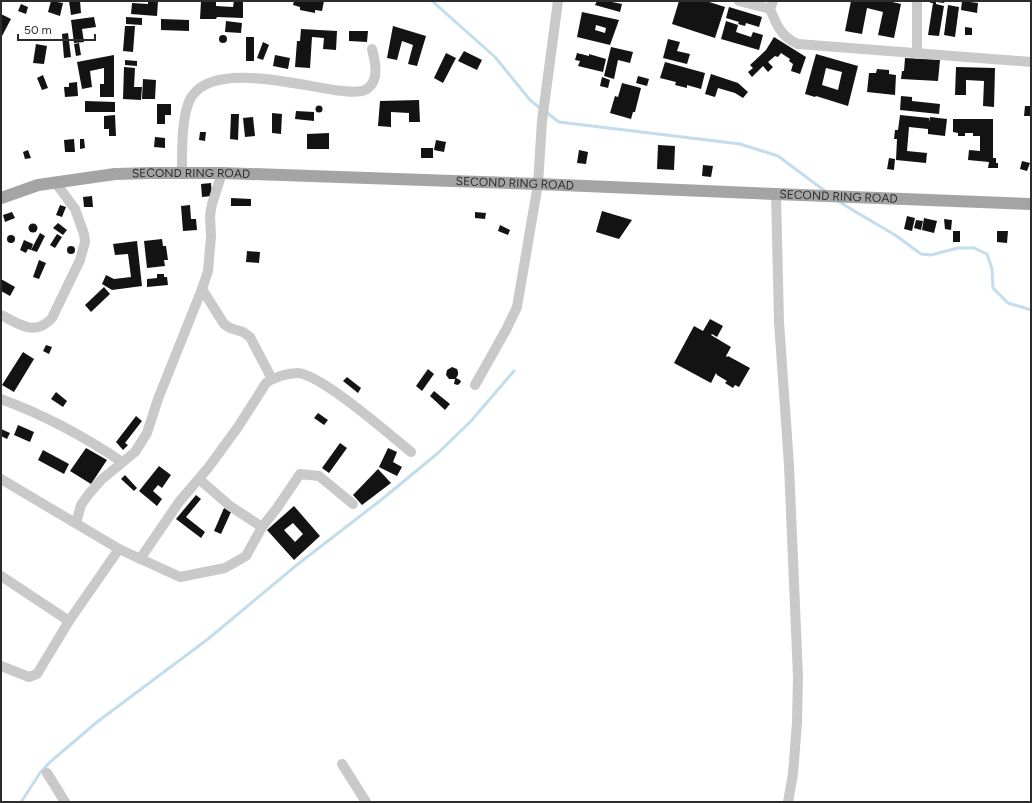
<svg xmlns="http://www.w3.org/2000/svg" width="1032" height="803" font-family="Figtree,sans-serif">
<rect width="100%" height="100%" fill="#fff"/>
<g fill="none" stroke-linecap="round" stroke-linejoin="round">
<g stroke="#c3ddec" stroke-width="3">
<polyline points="432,1 495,57 530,100 541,109"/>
<polyline points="546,112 559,122 740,144 778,156 825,191"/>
<polyline points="838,201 851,209 895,235 921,254 931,255 958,248 974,248 987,254 992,269 993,288 1008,303 1031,310"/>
<polyline points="21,802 40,773 49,763 97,722 208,639 298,564 381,500 438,453 471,421 514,371"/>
</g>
</g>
<g fill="#131313" fill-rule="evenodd">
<polygon points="51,1 63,3 60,16 48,12"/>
<polygon points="69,1 80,1 81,13 71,15"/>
<polygon points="148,1 158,1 157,16 131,14 132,3 148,4"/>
<polygon points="201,1 216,2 216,6 233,7 234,1 243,1 243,18 217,17 216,19 200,19"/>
<polygon points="294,1 324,1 322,11 315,10 315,13 300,10 300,7 293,5"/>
<polygon points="597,1 607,1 622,4 620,12 595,5"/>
<polygon points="679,1 706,1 725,7 715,38 672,24"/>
<polygon points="851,1 888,1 901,4 894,38 878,35 883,12 867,8 862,34 845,31"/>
<polygon points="931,1 945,1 944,3 936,2 936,4 944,6 939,36 928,35 933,3 930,3"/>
<polygon points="962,1 978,3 977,13 961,10"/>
<polygon points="21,4 28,7 26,14 18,11"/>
<polygon points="948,5 959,7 955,37 944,35"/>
<polygon points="729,7 762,17 759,27 746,23 745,26 738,24 739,22 726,18"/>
<path d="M582 12 619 20 610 45 577 37ZM596 25 606 28 605 33 595 30Z"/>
<polygon points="1,14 11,19 1,38"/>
<polygon points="94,17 96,27 82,29 84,42 74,43 71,20"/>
<polygon points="126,17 142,18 142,25 126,24"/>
<polygon points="161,19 189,20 189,31 161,30"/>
<polygon points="226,21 242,23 241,33 225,32"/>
<polygon points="726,21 738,25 736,32 751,37 753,32 763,35 759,50 721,39"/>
<polygon points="125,26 135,26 133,52 123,51"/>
<polygon points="393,26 426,36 417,66 408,64 413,45 402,41 397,60 387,58"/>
<polygon points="965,27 972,28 972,35 965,35"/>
<polygon points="301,29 337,31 336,50 323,49 324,38 312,37 310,68 295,67 297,41 300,41"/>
<polygon points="349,31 368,31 367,42 349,41"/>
<polygon points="68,33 71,57 64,58 62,34"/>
<circle cx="223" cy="39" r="4"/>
<rect x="246" y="37" width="8" height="24"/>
<polygon points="774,37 806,57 800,74 791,71 793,64 789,61 790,59 781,53 778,57 775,56 768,62 773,67 768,72 763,66 752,77 748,72 753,68 750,65 766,50"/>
<polygon points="668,39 680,42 677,51 690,54 687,64 663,58"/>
<polygon points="263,42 269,45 263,60 257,58"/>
<polygon points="79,43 81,55 76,56 74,44"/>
<polygon points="36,44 47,46 44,64 33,63"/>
<polygon points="611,47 633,52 630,63 618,60 614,79 604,76"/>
<polygon points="464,51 482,60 477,70 458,61"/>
<polygon points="446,53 456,58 443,83 434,78"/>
<polygon points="577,53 589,56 589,54 606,59 603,72 578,66 580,61 575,60"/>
<path d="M816 54 858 66 848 106 816 96 815 97 805 94ZM826 68 842 72 838 90 822 85Z"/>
<polygon points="114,55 114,97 100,97 100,84 104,84 104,68 90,71 92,87 82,89 77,62"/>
<polygon points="275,55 290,58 288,69 273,66"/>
<polygon points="905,58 940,60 938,81 901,79 902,71 904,71"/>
<polygon points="125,60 137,61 137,66 125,65"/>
<polygon points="665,62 705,73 701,89 687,85 687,88 675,85 676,82 660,78"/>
<polygon points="124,67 135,68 134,87 142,87 141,100 123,99"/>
<polygon points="956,67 995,68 994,107 983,106 984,81 966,80 966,95 955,95"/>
<polygon points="877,69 889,70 889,74 896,75 895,95 867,92 869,73 876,73"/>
<polygon points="711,74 738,83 748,92 743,98 735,93 718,88 715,97 705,94"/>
<polygon points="43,75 48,88 42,90 37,78"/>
<polygon points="638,76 649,79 647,86 636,83"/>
<polygon points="602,77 610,80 608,88 600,86"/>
<polygon points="143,79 156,80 155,99 142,99"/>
<polygon points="77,82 78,96 65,97 64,87 69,87 69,83"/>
<polygon points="622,83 641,88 635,112 633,112 631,119 610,113 615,96 618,97"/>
<polygon points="901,96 912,97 912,101 940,104 939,114 900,110"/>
<polygon points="419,100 420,122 409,122 409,113 391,112 391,127 378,126 380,101"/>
<polygon points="85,101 115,102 115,112 85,112"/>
<polygon points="157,104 171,104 171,115 165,115 165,124 157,124"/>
<circle cx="319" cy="109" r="3.5"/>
<polygon points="1025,106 1031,106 1031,116 1024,116"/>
<polygon points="296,111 314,112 314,121 295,119"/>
<polygon points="272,113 282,114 281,134 272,133"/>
<polygon points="231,114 239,114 238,140 230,139"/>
<polygon points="115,115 116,136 109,136 109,129 104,129 104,116"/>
<polygon points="900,115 929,118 929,122 930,117 947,119 945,136 928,134 928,129 909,127 907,151 927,153 926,163 896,160 897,139 894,139 895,130 898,130"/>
<polygon points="253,117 255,136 245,137 243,118"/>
<polygon points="953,119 993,119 993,158 996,158 996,163 998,163 998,168 988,168 989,162 968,160 969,150 980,151 980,136 973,136 973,133 965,133 965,136 958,136 958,133 953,132"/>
<polygon points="200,132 206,132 205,141 199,140"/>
<polygon points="329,133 329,149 307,149 307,134"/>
<polygon points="155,137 165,138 165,148 154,147"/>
<polygon points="74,139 75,152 65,152 64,140"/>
<polygon points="80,139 84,139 85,148 80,149"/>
<polygon points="436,140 446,142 444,152 434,150"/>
<polygon points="658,145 675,146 674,170 657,169"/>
<rect x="421" y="148" width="12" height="10"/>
<polygon points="28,150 31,158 25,159 23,152"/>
<polygon points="579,150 588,152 586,164 577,163"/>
<polygon points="889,158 895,159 894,170 887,169"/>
<polygon points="1022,161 1030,163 1027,171 1020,169"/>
<polygon points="703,165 713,166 711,177 702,176"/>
<polygon points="211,183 212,196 202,197 201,184"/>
<polygon points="92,196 93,207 84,207 83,197"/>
<polygon points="231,198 251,199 251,206 231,206"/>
<polygon points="60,205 66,207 62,217 56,215"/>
<polygon points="190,205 191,219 196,219 197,230 183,231 181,206"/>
<polygon points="602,211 632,220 619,239 596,232"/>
<polygon points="12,212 15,218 5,222 3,215"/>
<polygon points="475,212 486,213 485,219 475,218"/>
<polygon points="907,216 915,218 912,231 904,229"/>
<polygon points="924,218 937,221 934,233 922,230"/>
<polygon points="944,219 952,220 951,230 945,229"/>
<polygon points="916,220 923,221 921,230 914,228"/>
<polygon points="58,223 67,230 63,235 53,228"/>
<circle cx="33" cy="228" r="4.5"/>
<polygon points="500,225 510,230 508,235 498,231"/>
<rect x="953" y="231" width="7" height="11"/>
<polygon points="997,231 1008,231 1007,243 997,242"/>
<polygon points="40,233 45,236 37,252 31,250"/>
<polygon points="57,234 62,237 55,248 50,245"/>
<circle cx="11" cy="239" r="4"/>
<polygon points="162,239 163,246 166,246 168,260 164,260 165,266 147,268 144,241"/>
<polygon points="24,240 33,244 31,250 28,249 26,253 20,250"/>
<polygon points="137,241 142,286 112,290 102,284 106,275 114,279 131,277 128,254 115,255 113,244"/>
<circle cx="71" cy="250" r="4"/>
<polygon points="247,251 260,252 259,263 246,262"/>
<polygon points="39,260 46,263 39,279 33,277"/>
<polygon points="157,274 164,274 164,277 167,277 168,285 147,287 147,279 157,278"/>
<polygon points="1,279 15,287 10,296 1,291"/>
<polygon points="104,287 110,294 91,312 85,305"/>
<polygon points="710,319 723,326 717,337 712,334 711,335 731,347 726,356 727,357 728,356 750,368 739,387 735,385 733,388 725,383 727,381 717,375 716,373 711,383 674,363 694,326 703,331"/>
<polygon points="46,345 52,347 49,354 43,351"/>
<polygon points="23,352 34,359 14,392 2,385"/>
<polygon points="452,367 457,369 458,372 458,375 456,378 460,380 461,382 458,385 454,384 455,379 449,379 446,375 447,370"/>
<polygon points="428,369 434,374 422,391 416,386"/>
<polygon points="347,377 361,388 358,393 343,381"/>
<polygon points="434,391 450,404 445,410 430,396"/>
<polygon points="56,392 67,401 63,407 51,399"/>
<polygon points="318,413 328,420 324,425 314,418"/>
<polygon points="136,416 142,421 125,443 128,445 123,450 116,442"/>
<polygon points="18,425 34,432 30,442 14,435"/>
<polygon points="1,429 10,433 7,439 1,436"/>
<polygon points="340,443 347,448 329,473 322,468"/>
<polygon points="86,448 107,460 91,484 70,471"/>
<polygon points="388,448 397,452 393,462 402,467 397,476 379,467"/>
<polygon points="43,450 69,464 64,474 38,460"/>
<polygon points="159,466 171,475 162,488 158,485 153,491 162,499 157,506 139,491"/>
<polygon points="378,469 391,483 362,505 353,495"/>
<polygon points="125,475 137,488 134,491 121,479"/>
<polygon points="196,495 201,499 186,517 205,532 201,538 176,519"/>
<path d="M294 506 320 536 294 560 267 530ZM293 523 303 534 295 542 284 530Z"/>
<polygon points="224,508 231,512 221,534 214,531"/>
</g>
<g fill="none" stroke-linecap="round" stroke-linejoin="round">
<g stroke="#c9c9c9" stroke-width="10">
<polyline points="739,1 770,9"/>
<path d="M773 1 770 9C776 24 782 38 798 44L1031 62"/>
<polyline points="917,54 917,1"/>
<path d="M182 174C182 154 181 112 192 96 215 62 299 85 334 90 343 91 359 94 367 89 380 80 375 61 372 49"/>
<polyline points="776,194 779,322 789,465 798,677 797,722 793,774 788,802"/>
<polyline points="202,289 224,324 230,328 243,332 250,337 272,379"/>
<path d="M1 315C19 324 35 337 52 318L80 260 85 242 84 234 75 209 55 182"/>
<polyline points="475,385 506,330 517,307 538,184 542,121 558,1"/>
<path d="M1 399C44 415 84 436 122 462"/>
<polyline points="1,479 119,549 180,577 225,568 246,556 262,527"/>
<polyline points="199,479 230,506 262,527 277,508 300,474 319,476 353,504"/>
<polyline points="76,523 81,505 88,495 101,480 135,452 147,433 158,399 202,289 208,271 211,236 210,216 212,204 222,173"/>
<path d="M140 559 179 502 208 468 238 427 266 383C274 377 288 373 298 373 322 375 390 435 411 452"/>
<polyline points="1,576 69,621"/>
<polyline points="1,666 29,677 37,674 69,621 119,549"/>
<polyline points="342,764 366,802"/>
<polyline points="47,773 65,802"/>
</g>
<path stroke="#a4a4a4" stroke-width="12" id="s1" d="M1 198 38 185 115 174 151 173H222L538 184 776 194 1031 204"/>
</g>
<g text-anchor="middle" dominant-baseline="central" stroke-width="4" stroke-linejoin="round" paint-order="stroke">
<g font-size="12" fill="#2c2c2c" stroke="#fff">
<text stroke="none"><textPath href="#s1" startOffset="193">SECOND RING ROAD</textPath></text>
<text stroke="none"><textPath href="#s1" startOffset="517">SECOND RING ROAD</textPath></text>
<text stroke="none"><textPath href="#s1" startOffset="841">SECOND RING ROAD</textPath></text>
</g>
</g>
<rect width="1032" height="803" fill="none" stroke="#2c2c2c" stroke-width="4"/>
<path d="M18 34v6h77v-6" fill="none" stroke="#2c2c2c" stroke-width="2"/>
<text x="24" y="34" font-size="12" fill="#2c2c2c" stroke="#ffffff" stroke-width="3" paint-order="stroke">50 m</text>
</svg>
